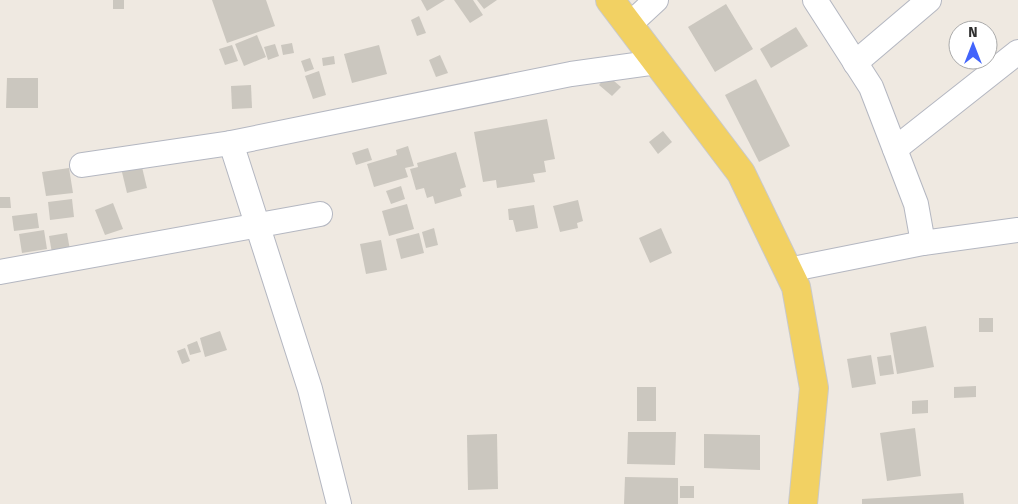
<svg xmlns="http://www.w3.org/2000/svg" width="1018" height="504" font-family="'Fira Sans',sans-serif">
<rect width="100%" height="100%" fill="#efe9e1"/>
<g fill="#cbc7bf">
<rect x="113" y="0" width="11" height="9"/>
<polygon points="212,0 266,0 275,26 227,43"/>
<polygon points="421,0 445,0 427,11"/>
<polygon points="454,0 473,0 483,15 470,23"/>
<polygon points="477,0 497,0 484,9"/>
<polygon points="726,4 753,49 715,72 688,27"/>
<polygon points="419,16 426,33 417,36 411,20"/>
<polygon points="796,27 808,46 771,68 760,49"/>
<polygon points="257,35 266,57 244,66 235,44"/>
<polygon points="292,43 294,53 283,55 281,45"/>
<polygon points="275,44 279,56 268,60 264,47"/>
<polygon points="232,45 238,61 225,65 219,49"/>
<polygon points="379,45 387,74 352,83 344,54"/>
<polygon points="440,55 448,73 436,77 429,60"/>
<polygon points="334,56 335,64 323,66 322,58"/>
<polygon points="310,58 314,69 305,72 301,61"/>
<polygon points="319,71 326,95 313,99 305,76"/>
<polygon points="607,75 621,87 612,96 599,85"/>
<polygon points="7,78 38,78 38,108 6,108"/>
<polygon points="756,79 790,146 759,162 725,95"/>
<polygon points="251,85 252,108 232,109 231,86"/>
<polygon points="547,119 555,159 544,161 546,172 533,174 535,182 497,188 496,180 483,182 474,132"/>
<polygon points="663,131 672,142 658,154 649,142"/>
<polygon points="408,146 414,166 405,168 408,177 374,187 367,164 397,155 396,150"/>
<polygon points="368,148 372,160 356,165 352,153"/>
<polygon points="456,152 466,187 460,189 462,196 435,204 433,196 427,198 424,188 416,190 410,169 418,167 417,163"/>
<polygon points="141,163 147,188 127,193 121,168"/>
<polygon points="69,168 73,193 46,196 42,172"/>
<polygon points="401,186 405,199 391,204 386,191"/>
<polygon points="0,197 10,197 11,208 0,208"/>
<polygon points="72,199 74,217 50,220 48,202"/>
<polygon points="578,200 583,221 577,223 578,228 560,232 553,206"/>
<polygon points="113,203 123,229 105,235 95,210"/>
<polygon points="407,204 414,229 389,236 382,211"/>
<polygon points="534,205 538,228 516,232 513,220 509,220 508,209"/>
<polygon points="37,213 39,228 14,231 12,216"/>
<polygon points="434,228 438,245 426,248 422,232"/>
<polygon points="661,228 672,253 650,263 639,238"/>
<polygon points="44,230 47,249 22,253 19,234"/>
<polygon points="67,233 70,250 52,253 49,236"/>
<polygon points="419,233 424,253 401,259 396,239"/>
<polygon points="381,240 387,270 366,274 360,244"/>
<rect x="979" y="318" width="14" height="14"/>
<polygon points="926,326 934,367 897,374 890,333"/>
<polygon points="220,331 227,350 205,357 200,338"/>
<polygon points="197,341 201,352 190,355 187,345"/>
<polygon points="185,348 190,361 182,364 177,351"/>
<polygon points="871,355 876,384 852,388 847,359"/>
<polygon points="891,355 894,374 880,376 877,357"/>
<polygon points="976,386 976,397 954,398 954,387"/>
<rect x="637" y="387" width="19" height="34"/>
<polygon points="928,400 928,413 912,414 912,401"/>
<polygon points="915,428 921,476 887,481 880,433"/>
<polygon points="628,432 676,432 675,465 627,464"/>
<polygon points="497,434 498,489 468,490 467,435"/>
<polygon points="704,434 760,435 760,470 704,468"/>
<polygon points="625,477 678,478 678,504 624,504"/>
<rect x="680" y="486" width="14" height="12"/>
<polygon points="963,493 964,504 862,504 862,499"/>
</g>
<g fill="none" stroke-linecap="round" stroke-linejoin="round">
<defs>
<g id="minor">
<polyline points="815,0 871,87 916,204 923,243"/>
<polyline points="629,25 656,0"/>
<polyline points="855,63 929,0"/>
<polyline points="231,143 310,389 339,504"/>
<polyline points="895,149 1018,52"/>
<polyline points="82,165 231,143 571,74 657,62"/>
<polyline points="788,270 923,243 1018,230"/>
<polyline points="0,272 320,214"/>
</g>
<polyline id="major" points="610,0 741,173 796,287 814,388 803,504"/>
</defs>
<use href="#minor" stroke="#b4b7c1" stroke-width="26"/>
<use href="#major" stroke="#c9c9c9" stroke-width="30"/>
<use href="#minor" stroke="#fff" stroke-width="24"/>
<use href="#major" stroke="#f2d163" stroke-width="28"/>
</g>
<g transform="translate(973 45)"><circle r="24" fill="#ffffff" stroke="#ababab"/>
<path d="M0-4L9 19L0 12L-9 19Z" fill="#4264fb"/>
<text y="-8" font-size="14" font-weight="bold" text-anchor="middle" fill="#2e2e2e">N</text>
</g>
</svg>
